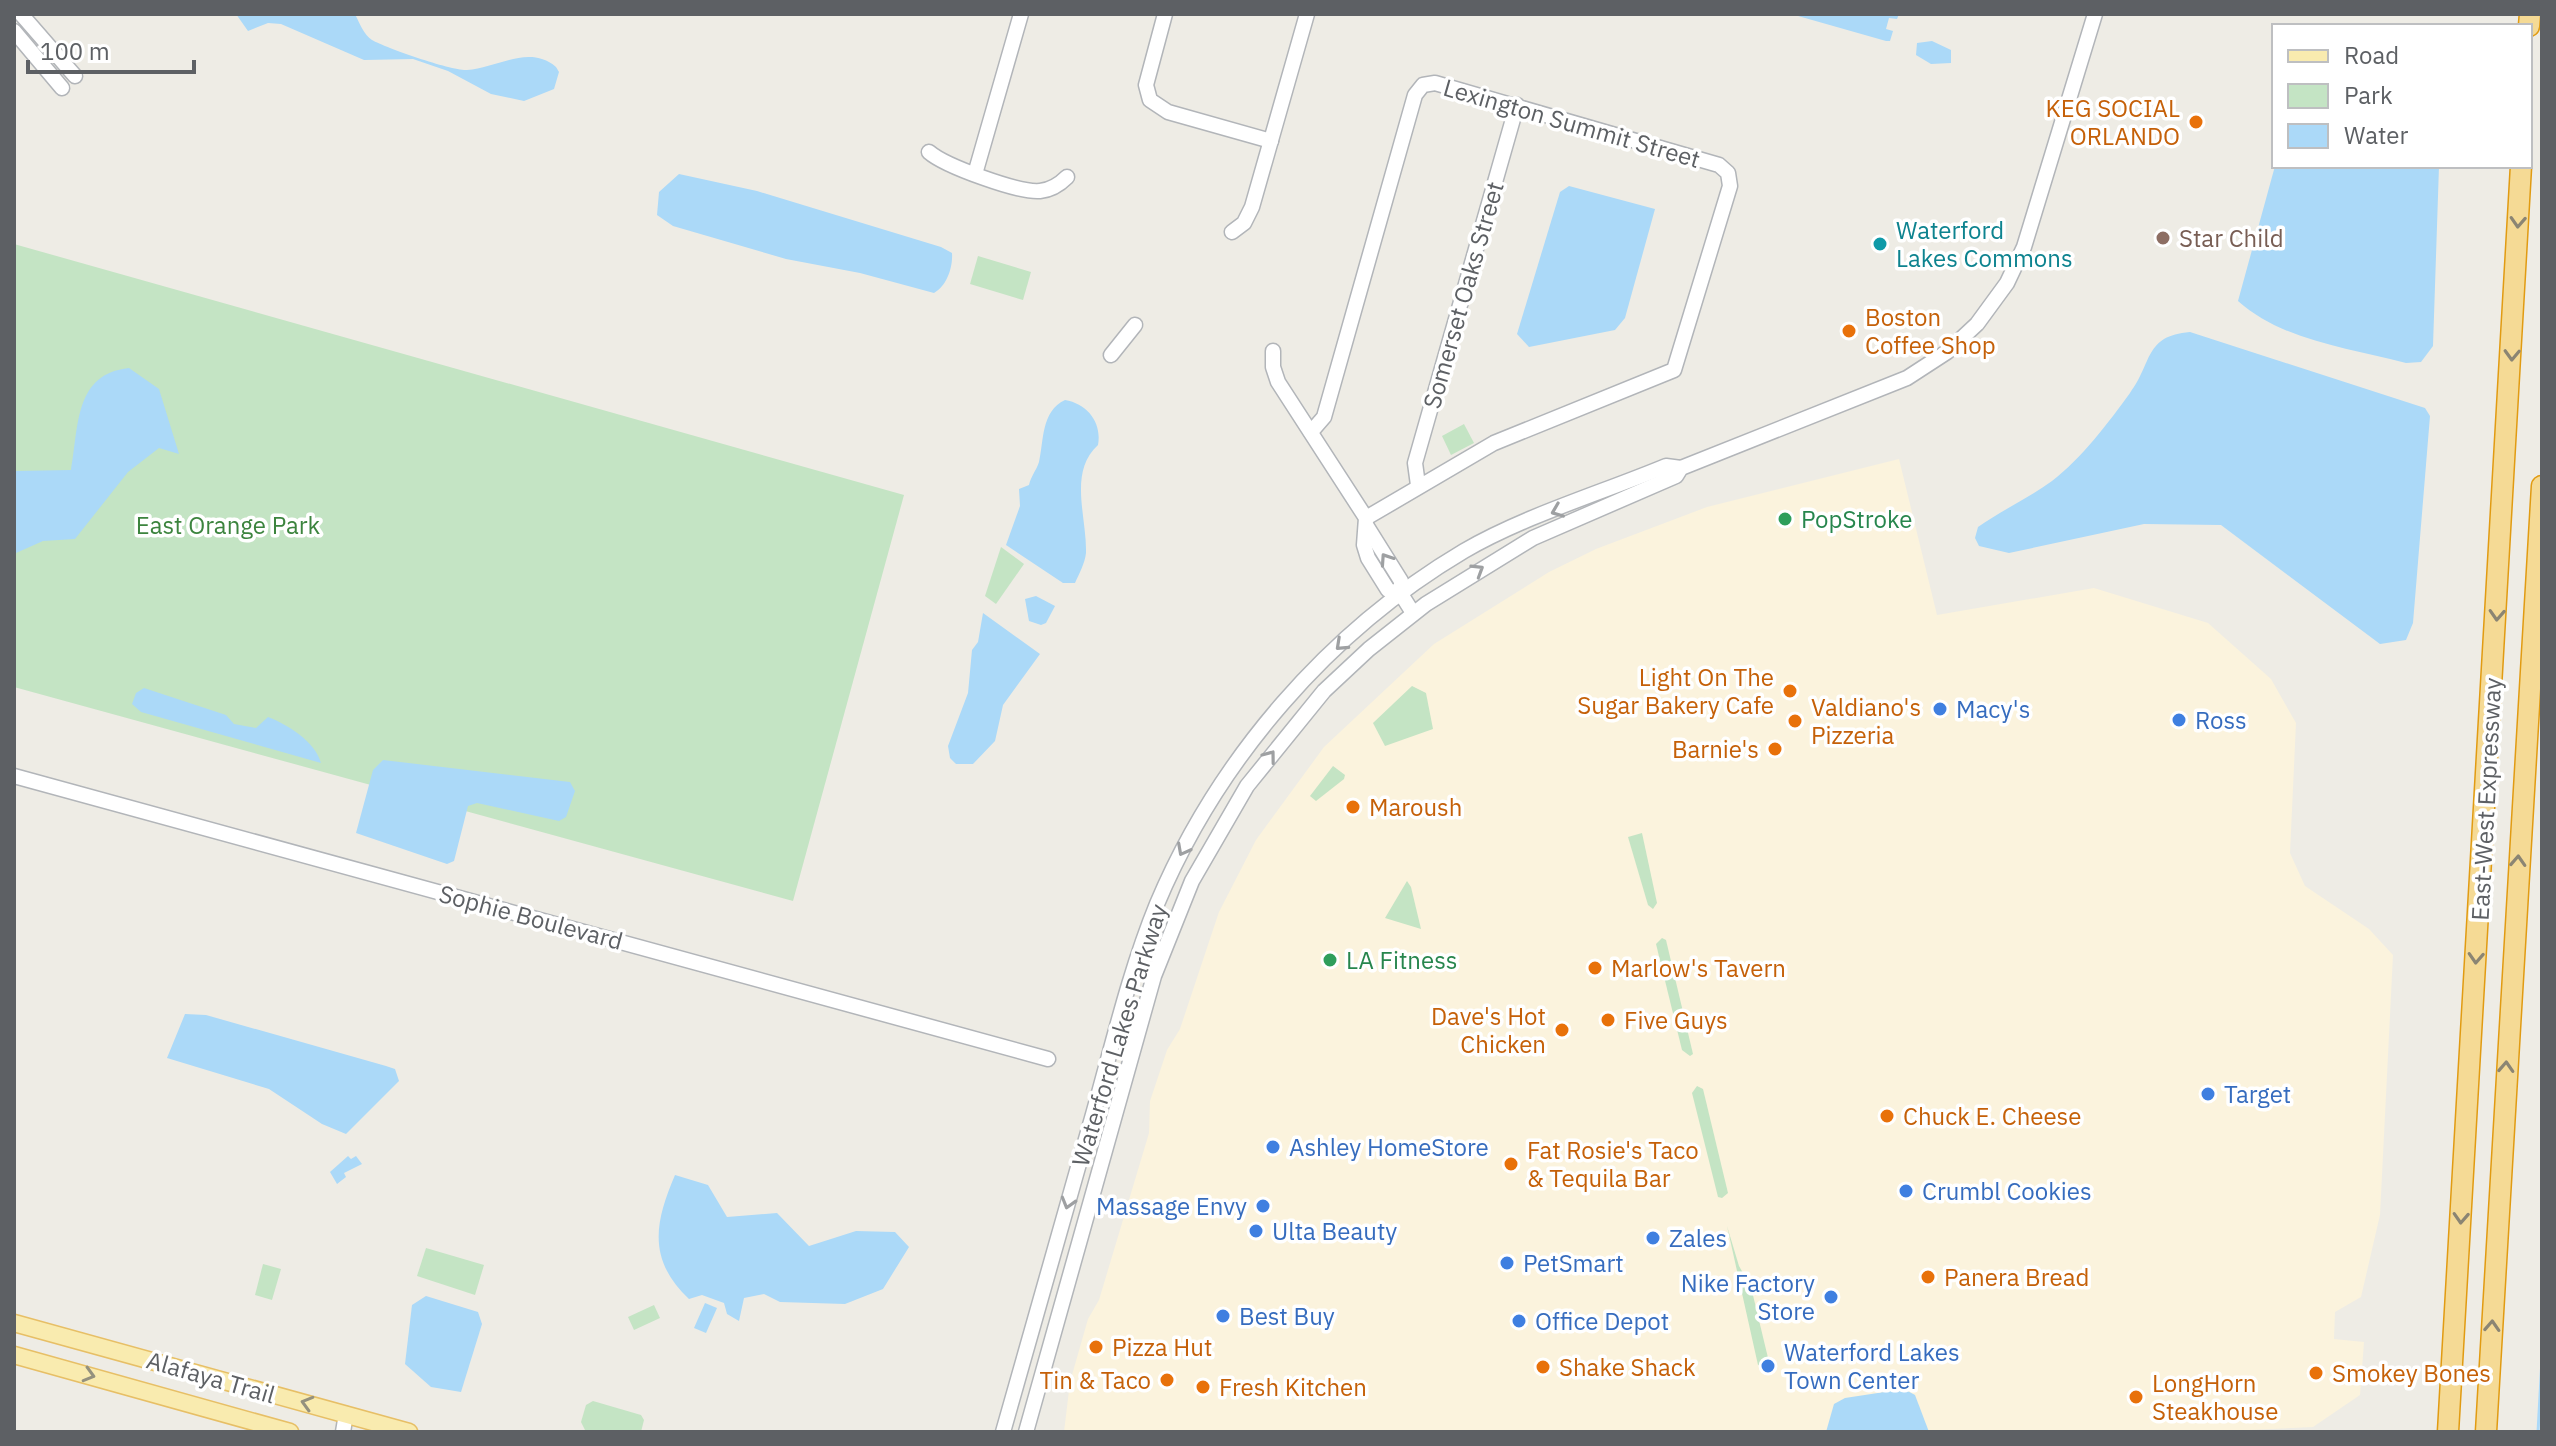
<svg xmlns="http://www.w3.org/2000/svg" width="2556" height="1446" font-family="'IBM Plex Sans',sans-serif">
<rect width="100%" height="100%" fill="#eeece5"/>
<polygon fill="#fbf3dd" points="1899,459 1937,615 2094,588 2208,623 2271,679 2296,723 2290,853 2305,886 2369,929 2393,955 2380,1215 2361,1297 2335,1312 2334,1339 2364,1342 2360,1395 2313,1427 2205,1432 1064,1432 1070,1382 1088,1319 1099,1300 1149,1133 1150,1101 1167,1050 1180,1029 1219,912 1256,840 1324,747 1434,644 1549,572 1596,549 1707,507"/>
<g fill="#c4e4c4">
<polygon points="14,244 904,495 793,901 14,687"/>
<polygon points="978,256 1031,272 1023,300 970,284"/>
<polygon points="1464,424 1474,443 1451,455 1442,436"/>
<polygon points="1001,547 1024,564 996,604 985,596"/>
<polygon points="1412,686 1426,693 1433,729 1385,746 1373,723"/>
<polygon points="1333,766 1345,775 1344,779 1316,801 1310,796"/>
<polygon points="1642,833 1657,903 1653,909 1648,905 1628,837"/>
<polygon points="1407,881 1411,887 1421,929 1385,918"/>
<polygon points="1662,938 1666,940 1693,1054 1690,1056 1682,1050 1656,944"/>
<polygon points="1697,1086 1703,1089 1728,1193 1722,1198 1718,1197 1692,1093"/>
<polygon points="1727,1226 1739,1266 1751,1287 1769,1362 1766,1367 1758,1365"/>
<polygon points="426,1248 484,1265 475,1295 417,1276"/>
<polygon points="263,1264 281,1269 272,1300 255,1295"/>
<polygon points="654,1305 660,1318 634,1330 628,1317"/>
<polygon points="593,1401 641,1415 644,1420 641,1432 585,1430 581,1422 586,1405"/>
</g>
<g fill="#abd9f8">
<path d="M236 14H355C359 22 364 35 372 40 386 48 452 71 467 70 497 68 529 44 556 67L559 72 554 89 524 101 491 94 448 71 413 59 364 60 281 24 268 23 248 31Z"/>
<polygon points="1791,14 1899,14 1897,19 1889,18 1886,29 1893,31 1890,41 1886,41"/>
<polygon points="1932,41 1951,50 1951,63 1931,64 1916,55 1917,43"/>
<path d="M2275 166H2439L2433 346 2421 362 2406 363C2349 348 2283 341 2238 301Z"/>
<path d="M679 174 757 191 941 247 952 253C953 267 947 286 934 293L860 273 786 259 673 226 657 215 659 192Z"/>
<polygon points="1569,186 1655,209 1625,318 1615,330 1529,347 1517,334 1560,192"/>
<path d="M2190 332 2425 408 2430 416 2413 623 2406 640 2380 644 2221 525 2144 524 2009 553 1979 546 1975 538 1978 527C2002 510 2029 498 2052 481 2081 459 2109 422 2130 393 2153 362 2144 336 2190 332Z"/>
<path d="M129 368 159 389 179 454 159 448 128 472 75 539 43 541 16 553 14 471 71 470C79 426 74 374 129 368Z"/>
<path d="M1065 400C1088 404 1102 423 1098 445 1068 472 1087 517 1086 553 1085 563 1079 574 1075 583H1063L1006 545 1020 506 1019 489 1029 485C1031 476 1036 471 1039 462 1044 441 1041 411 1065 400Z"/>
<polygon points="1036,596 1055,606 1046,623 1041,625 1029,621 1025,599"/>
<polygon points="983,613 1040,654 1003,705 995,741 973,764 956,764 950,758 948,746 968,693 972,650 978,642"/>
<path d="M144 688 226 715 234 724 256 728 268 717C288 725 315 741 321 763L141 712 132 704 136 693Z"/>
<polygon points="383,760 570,782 575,791 566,817 559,821 477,803 468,806 454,861 447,864 356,833 373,770"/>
<polygon points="185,1014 206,1015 386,1066 395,1069 399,1081 346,1134 322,1124 269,1089 167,1058"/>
<polygon points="348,1156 351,1159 356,1156 362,1164 344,1173 346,1177 337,1184 330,1172"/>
<path d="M675 1175 708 1185 727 1217 777 1213 809 1246 856 1231 895 1232 909 1247 883 1289 845 1304 780 1302 764 1294 744 1298 739 1321 727 1314 724 1303 702 1295 689 1299C648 1260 654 1224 675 1175Z"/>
<polygon points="426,1296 478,1312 482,1324 461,1392 431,1387 405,1364 412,1305"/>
<polygon points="705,1303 717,1308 706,1333 694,1328"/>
<polygon points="1904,1389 1915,1395 1929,1432 1826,1432 1834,1404 1845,1398"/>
</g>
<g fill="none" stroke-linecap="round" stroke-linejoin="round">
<polyline stroke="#abd9f8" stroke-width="3" points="2538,1432 2542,1359"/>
<defs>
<g id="minor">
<polyline points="21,14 75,76"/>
<polyline points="1165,14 1146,85 1150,100 1168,112 1271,141"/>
<polyline points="14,31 62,88"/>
<path d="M929 152C945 166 1019 193 1040 191 1051 190 1060 184 1067 177"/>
<polyline points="975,174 1021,14"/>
<polyline points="1232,232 1244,223 1252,207 1307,14"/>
<polyline points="1273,351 1273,367 1278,382 1366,518 1364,545 1368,558 1388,590 1401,594 1413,613"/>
<polyline points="1111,355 1135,325"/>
<polyline points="1311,432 1324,417 1415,95 1423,85 1435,83 1719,165 1728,173 1730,186 1674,370 1494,443 1366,518"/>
<polyline points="1418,485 1415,463 1517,105"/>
<polyline points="1366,525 1401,581 1401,594"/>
<polyline points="14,776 1048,1059"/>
<polyline points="343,1432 346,1414"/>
<path d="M1003 1432C1031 1330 1061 1228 1090 1125 1111 1052 1128 975 1157 904 1218 759 1329 631 1464 551 1524 516 1601 493 1666 466L1681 468"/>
<polyline points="1026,1432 1154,976 1192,881 1247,786 1324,691 1369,649 1426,604 1533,538 1676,476 1681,468 1907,378 1947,352 1977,324 2007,283 2024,247 2095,14"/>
</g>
<g id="major">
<polyline points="14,1323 409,1432"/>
<polyline points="14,1355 290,1432"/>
</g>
<g id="highway">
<polyline points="2529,26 2530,14"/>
<polyline points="2448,1432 2521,166"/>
<polyline points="2486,1432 2542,486"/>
</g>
</defs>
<use href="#minor" stroke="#b2b5b9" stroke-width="17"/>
<use href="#major" stroke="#e7bf66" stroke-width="19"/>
<use href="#highway" stroke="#e19b12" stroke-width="23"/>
<use href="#minor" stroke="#fff" stroke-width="14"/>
<use href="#major" stroke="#f9ebaf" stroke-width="16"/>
<use href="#highway" stroke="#f5da95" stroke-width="20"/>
</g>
<defs><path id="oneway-chevron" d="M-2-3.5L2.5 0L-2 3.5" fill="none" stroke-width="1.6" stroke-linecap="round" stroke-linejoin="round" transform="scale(2)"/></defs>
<g stroke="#8b8573">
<use href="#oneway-chevron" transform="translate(2518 222) rotate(93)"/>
<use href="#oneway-chevron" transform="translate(2512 355) rotate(92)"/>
<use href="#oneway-chevron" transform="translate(2497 615) rotate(93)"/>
<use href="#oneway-chevron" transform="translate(2518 861) rotate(-87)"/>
<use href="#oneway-chevron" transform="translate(2476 958) rotate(93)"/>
<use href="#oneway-chevron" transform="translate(2506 1067) rotate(-87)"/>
<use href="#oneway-chevron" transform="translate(2461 1218) rotate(93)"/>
<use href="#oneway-chevron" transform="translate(2492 1326) rotate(-87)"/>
</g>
<g stroke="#9ea0a2">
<use href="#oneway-chevron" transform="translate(1557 511) rotate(158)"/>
<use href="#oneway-chevron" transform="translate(1386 559) rotate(-124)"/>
<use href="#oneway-chevron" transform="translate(1478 570) rotate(-32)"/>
<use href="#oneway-chevron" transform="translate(1341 645) rotate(137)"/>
<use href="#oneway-chevron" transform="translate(1270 756) rotate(-53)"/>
<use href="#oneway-chevron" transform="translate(1183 850) rotate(118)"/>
<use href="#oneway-chevron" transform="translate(1068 1203) rotate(106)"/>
</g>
<g stroke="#94917e">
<use href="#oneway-chevron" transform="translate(89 1375) rotate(16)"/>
<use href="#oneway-chevron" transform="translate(307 1403) rotate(-164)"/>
</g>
<g fill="#e8710a" stroke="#fff" stroke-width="3">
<circle cx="2196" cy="122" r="8"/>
<circle cx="1849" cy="331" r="8"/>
<circle cx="1790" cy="691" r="8"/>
<circle cx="1795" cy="721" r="8"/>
<circle cx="1775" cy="749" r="8"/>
<circle cx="1353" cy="807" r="8"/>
<circle cx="1595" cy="968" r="8"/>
<circle cx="1608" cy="1020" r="8"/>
<circle cx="1562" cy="1030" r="8"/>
<circle cx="1887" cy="1116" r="8"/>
<circle cx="1511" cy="1164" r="8"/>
<circle cx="1928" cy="1277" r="8"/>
<circle cx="1096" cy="1347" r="8"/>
<circle cx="1543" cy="1367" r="8"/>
<circle cx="2316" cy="1373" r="8"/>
<circle cx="1167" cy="1380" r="8"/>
<circle cx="1203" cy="1387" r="8"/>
<circle cx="2136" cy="1397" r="8"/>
</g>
<circle fill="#8d6e63" stroke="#fff" stroke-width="3" cx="2163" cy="238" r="8"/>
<circle fill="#0f9aa8" stroke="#fff" stroke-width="3" cx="1880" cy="244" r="8"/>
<g fill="#2e9e5b" stroke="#fff" stroke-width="3">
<circle cx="1785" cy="519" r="8"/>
<circle cx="1330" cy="960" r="8"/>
</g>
<g fill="#3f7fe0" stroke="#fff" stroke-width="3">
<circle cx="1940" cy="709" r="8"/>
<circle cx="2179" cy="720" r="8"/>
<circle cx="2208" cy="1094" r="8"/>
<circle cx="1273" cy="1147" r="8"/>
<circle cx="1906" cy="1191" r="8"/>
<circle cx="1263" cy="1206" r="8"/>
<circle cx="1256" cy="1231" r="8"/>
<circle cx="1653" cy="1238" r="8"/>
<circle cx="1507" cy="1263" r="8"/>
<circle cx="1831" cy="1297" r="8"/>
<circle cx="1223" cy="1316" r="8"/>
<circle cx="1519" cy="1321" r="8"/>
<circle cx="1768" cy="1366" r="8"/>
</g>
<g text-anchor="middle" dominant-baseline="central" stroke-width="7" stroke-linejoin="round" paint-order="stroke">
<g font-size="24" fill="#c56008" stroke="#fff" text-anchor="start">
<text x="2180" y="108" text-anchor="end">KEG SOCIAL<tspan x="2180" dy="28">ORLANDO</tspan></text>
<text x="1865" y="317">Boston<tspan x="1865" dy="28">Coffee Shop</tspan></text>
<text x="1774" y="677" text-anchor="end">Light On The<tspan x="1774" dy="28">Sugar Bakery Cafe</tspan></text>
<text x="1811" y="707">Valdiano's<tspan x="1811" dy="28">Pizzeria</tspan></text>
<text x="1759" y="749" text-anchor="end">Barnie's</text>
<text x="1369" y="807">Maroush</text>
<text x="1611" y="968">Marlow's Tavern</text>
<text x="1546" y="1016" text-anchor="end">Dave's Hot<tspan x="1546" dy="28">Chicken</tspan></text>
<text x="1624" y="1020">Five Guys</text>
<text x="1903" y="1116">Chuck E. Cheese</text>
<text x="1527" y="1150">Fat Rosie's Taco<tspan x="1527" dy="28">&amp; Tequila Bar</tspan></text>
<text x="1944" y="1277">Panera Bread</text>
<text x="1112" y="1347">Pizza Hut</text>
<text x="1559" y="1367">Shake Shack</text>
<text x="2332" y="1373">Smokey Bones</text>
<text x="1151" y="1380" text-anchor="end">Tin &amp; Taco</text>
<text x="2152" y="1383">LongHorn<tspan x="2152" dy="28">Steakhouse</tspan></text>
<text x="1219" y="1387">Fresh Kitchen</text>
</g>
<g font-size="24" fill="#5d6064" stroke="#fff">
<text transform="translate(1572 123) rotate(16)">Lexington Summit Street</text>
<text transform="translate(1463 295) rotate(-74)">Somerset Oaks Street</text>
<text transform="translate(2486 799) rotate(-87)">East-West Expressway</text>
<text transform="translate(531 917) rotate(15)">Sophie Boulevard</text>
<text transform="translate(1119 1035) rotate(-73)">Waterford Lakes Parkway</text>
<text transform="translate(211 1377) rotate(16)">Alafaya Trail</text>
</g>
<g font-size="24" fill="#0d838f" stroke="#fff" text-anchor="start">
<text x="1896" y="230">Waterford<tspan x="1896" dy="28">Lakes Commons</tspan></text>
</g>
<g font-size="24" fill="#785e54" stroke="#fff" text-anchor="start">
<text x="2179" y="238">Star Child</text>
</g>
<g font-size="24" fill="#27864d" stroke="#fff" text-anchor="start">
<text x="1801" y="519">PopStroke</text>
<text x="1346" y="960">LA Fitness</text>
</g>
<g font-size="24" fill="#3c843e" stroke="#fff">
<text x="228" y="525">East Orange Park</text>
</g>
<g font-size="24" fill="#366cbe" stroke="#fff" text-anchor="start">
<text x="1956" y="709">Macy's</text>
<text x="2195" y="720">Ross</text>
<text x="2224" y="1094">Target</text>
<text x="1289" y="1147">Ashley HomeStore</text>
<text x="1922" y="1191">Crumbl Cookies</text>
<text x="1247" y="1206" text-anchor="end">Massage Envy</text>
<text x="1272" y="1231">Ulta Beauty</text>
<text x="1669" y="1238">Zales</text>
<text x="1523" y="1263">PetSmart</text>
<text x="1815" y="1283" text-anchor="end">Nike Factory<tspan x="1815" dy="28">Store</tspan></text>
<text x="1239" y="1316">Best Buy</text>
<text x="1535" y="1321">Office Depot</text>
<text x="1784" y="1352">Waterford Lakes<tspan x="1784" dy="28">Town Center</tspan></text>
</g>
</g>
<rect width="2556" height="1446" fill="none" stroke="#5d6064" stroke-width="32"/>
<rect x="2272" y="24" width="260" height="144" fill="#ffffff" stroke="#bebfc1" stroke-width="2"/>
<rect x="2288" y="50" width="40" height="12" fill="#f9ebaf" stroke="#bebfc1" stroke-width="2"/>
<text x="2344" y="64" font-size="24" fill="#5d6064">Road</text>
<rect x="2288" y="84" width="40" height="24" fill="#c4e4c4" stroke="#bebfc1" stroke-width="2"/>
<text x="2344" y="104" font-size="24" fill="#5d6064">Park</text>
<rect x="2288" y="124" width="40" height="24" fill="#abd9f8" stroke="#bebfc1" stroke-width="2"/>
<text x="2344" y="144" font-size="24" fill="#5d6064">Water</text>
<path d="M28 60v12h166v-12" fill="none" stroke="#5d6064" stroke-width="4"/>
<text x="40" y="60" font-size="24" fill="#5d6064" stroke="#ffffff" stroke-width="6" paint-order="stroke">100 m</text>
</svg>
